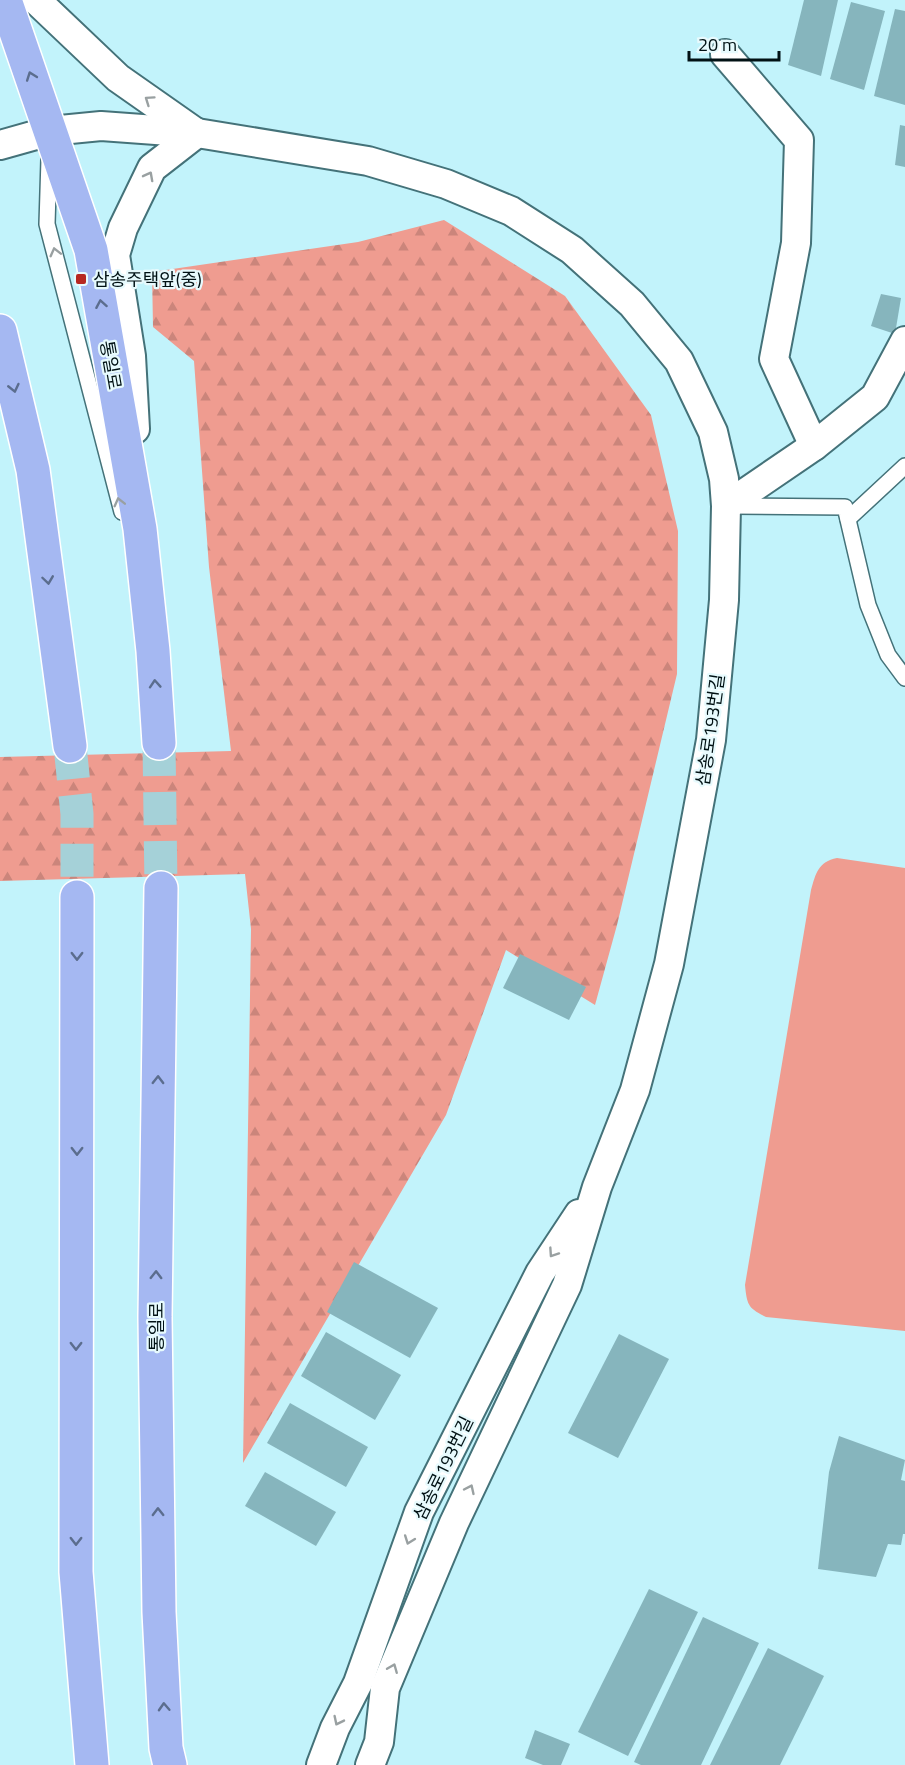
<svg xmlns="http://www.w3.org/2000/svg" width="905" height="1765" font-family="'Titillium Web','Noto Sans KR',sans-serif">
<defs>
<pattern id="forest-firs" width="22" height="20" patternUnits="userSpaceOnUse" patternTransform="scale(1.5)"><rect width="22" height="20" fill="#ef9c90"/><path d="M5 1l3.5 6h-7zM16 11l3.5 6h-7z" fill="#cb857b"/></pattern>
</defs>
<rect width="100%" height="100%" fill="#c2f3fb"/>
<polygon fill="url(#forest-firs)" points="444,220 565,296 651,415 678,531 677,674 617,925 595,1005 506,950 446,1115 243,1463 251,929 245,874 0,881 0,757 231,751 209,567 194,361 153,327 152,272 358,242"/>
<path fill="#ef9c90" d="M837 858 905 868V1331L766 1317C748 1308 747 1305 745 1285L811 890C816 873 818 862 837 858Z"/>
<g fill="#86b5bd">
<polygon points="804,0 838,0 821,76 788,65"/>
<polygon points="851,2 885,11 864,90 830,79"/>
<polygon points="895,9 905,11 905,105 874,96"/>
<polygon points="900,125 905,126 905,167 895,165"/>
<polygon points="881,294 901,298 895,334 871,326"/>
<polygon points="520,954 586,987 569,1020 503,988"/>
<polygon points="354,1262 438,1308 410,1358 327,1312"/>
<polygon points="326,1332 401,1375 375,1420 301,1376"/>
<polygon points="619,1334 669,1359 618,1458 568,1433"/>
<polygon points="290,1403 368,1447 346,1487 267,1443"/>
<polygon points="839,1436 905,1460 901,1480 905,1481 905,1534 903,1534 901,1545 888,1544 876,1577 818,1569 829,1472"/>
<polygon points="265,1472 336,1512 316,1546 245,1506"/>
<polygon points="649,1589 698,1612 628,1756 578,1732"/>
<polygon points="703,1617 759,1643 701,1765 641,1765 634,1762"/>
<polygon points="768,1648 824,1676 780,1765 710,1765"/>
<polygon points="535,1730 570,1744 561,1765 543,1765 525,1758"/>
</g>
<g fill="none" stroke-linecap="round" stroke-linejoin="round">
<g stroke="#a5d1d8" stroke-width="33" stroke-dasharray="33 16" stroke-linecap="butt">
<polyline points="159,743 161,888"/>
<polyline points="70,746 77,814 77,897"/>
</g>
<defs>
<g id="service">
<polyline points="49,159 47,224 122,512"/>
<polyline points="732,506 845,507 868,605 888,655 905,678"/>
<polyline points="848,519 905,466"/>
</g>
<g id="minor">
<polyline points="36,0 118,78 195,132"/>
<polyline points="725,54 799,140 796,243 774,359 814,446"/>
<polyline points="0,145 50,131 101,126 197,133 368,161 446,184 511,211 572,250 632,304 679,361 713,432 724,479 726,506 724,600 711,740 669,964 635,1090 597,1187 567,1285 454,1523 385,1688 379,1742 370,1765"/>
<polyline points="135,429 131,356 115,255 123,228 152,168 197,133"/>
<polyline points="726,506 814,446 875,397 905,341"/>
<polyline points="321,1765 335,1728 358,1683 419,1512 540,1273 579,1214"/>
</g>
<g id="primary">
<polyline points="5,0 91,250 140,529 153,651 159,743"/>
<polyline points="0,331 33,470 70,746"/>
<polyline points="161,888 155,1317 159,1612 166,1748 170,1765"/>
<polyline points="77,897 76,1572 92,1765"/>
</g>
</defs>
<use href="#service" stroke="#447279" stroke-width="18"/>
<use href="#minor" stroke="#447279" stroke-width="32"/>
<use href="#primary" stroke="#fff" stroke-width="36"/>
<use href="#service" stroke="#fff" stroke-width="15"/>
<use href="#minor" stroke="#fff" stroke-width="28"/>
<use href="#primary" stroke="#a5b8f2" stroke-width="33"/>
</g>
<defs><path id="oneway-chevron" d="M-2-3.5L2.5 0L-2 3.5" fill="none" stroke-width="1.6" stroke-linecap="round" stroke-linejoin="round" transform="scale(1.5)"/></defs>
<g stroke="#5b6d8e">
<use href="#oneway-chevron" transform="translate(31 76) rotate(-110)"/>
<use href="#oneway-chevron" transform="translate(101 304) rotate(-100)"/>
<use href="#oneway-chevron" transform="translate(14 388) rotate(77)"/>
<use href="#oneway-chevron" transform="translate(48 580) rotate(82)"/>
<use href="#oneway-chevron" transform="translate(155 684) rotate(-94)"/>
<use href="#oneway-chevron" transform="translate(77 956) rotate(90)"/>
<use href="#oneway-chevron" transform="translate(158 1080) rotate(-89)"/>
<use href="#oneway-chevron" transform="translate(77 1151) rotate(90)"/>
<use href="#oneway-chevron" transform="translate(156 1275) rotate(-89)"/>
<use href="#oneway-chevron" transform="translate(76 1346) rotate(90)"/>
<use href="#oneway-chevron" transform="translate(158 1512) rotate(-91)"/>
<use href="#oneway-chevron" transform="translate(76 1541) rotate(90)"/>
<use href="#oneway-chevron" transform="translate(164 1707) rotate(-93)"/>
</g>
<g stroke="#99a0a1">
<use href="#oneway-chevron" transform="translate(149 100) rotate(-145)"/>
<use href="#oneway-chevron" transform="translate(149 176) rotate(-62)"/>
<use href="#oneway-chevron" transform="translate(55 252) rotate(-104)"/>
<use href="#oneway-chevron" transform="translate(119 502) rotate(-104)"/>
<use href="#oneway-chevron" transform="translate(553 1253) rotate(124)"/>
<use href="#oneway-chevron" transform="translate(470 1489) rotate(-65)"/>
<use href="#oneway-chevron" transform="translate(409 1540) rotate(110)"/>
<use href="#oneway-chevron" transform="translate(393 1668) rotate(-68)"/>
<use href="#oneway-chevron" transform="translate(338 1721) rotate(116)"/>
</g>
<rect fill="#b72821" stroke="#e7fafd" stroke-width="2" x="75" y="273" width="12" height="12" rx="3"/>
<g text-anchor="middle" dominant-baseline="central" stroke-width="4.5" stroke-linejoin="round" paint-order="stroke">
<g font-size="18" fill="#011114" stroke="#e7fafd" text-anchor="start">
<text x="93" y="279">삼송주택앞(중)</text>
</g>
<g font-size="18" fill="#011114" stroke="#e7fafd">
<text transform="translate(111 365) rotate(80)">통일로</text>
<text transform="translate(710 730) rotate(-82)">삼송로193번길</text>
<text transform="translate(156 1327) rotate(-90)">통일로</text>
<text transform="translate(443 1468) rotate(-64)">삼송로193번길</text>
</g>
</g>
<path d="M689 51v9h90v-9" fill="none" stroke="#011114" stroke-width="3"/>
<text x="698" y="51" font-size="18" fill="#011114" stroke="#e7fafd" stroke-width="4.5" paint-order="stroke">20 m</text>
</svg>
